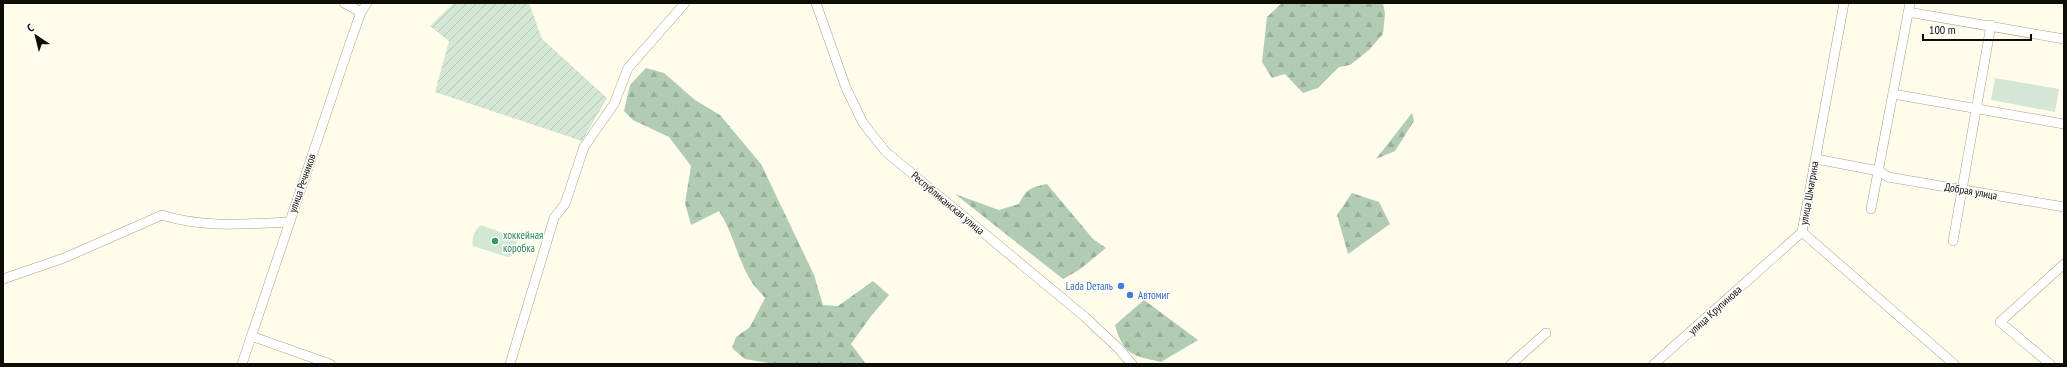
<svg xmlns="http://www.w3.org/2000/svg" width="2067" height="367" font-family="'PT Sans Narrow',sans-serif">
<defs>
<pattern id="forest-firs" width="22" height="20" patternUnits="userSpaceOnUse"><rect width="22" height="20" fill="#b1ccb2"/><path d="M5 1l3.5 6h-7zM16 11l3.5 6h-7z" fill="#97ae97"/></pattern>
<pattern id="garden-furrows" width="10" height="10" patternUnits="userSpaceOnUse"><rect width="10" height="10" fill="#d3e7d4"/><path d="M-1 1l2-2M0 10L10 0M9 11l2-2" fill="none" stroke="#b4c5b4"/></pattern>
</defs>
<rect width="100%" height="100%" fill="#fffceb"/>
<g fill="#d3e7d4">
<polygon points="1995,78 2059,89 2055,112 1991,100"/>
<path d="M481 225 516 238 517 241 512 256 508 257 473 246C471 239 475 229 481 225Z"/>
</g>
<g fill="url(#forest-firs)">
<polygon points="1282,3 1383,3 1385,14 1383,34 1369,50 1350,65 1339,67 1318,88 1303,93 1285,74 1272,78 1262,62 1267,17"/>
<path d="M646 68 664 73 695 100 720 115 761 164 814 275 823 305 838 306 873 281 889 295 871 316 851 344 866 364H774L745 359 732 348 736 337 750 327 765 298C762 294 757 289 753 284 738 262 734 234 719 211L691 225 685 203 691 166 669 137 633 120 624 111 630 85Z"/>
<polygon points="1412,113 1414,121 1395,151 1376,159"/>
<path d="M1047 184 1093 239 1106 248 1079 270 1063 279 955 194 999 210 1019 204C1027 188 1030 188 1047 184Z"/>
<polygon points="1352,193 1379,202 1390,224 1348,254 1337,215"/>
<path d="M1144 300 1198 340 1161 362C1132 355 1124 356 1115 325Z"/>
</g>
<polygon fill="url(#garden-furrows)" points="454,3 529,3 542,39 607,98 582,141 435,92 449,41 430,26"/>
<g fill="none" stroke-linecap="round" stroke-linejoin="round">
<defs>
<g id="minor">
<polyline points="344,3 361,12"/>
<polyline points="816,3 846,88 863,123 886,152 1085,317 1118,348 1132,364"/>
<polyline points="1908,12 2064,39"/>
<polyline points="1893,94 2064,124"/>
<polyline points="1816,159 1879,171 1888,177 2064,207"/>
<polyline points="1871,209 1910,3"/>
<polyline points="1802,232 1844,3"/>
<polyline points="1802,232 1954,364"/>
<polyline points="1953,241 1991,25"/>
<path d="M3 279 64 258 162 215C202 228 246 224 288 222"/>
<polyline points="251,336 330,364"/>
<polyline points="242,364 349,46 361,12 367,3"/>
<polyline points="510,364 554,218 565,204 584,147 614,104 628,68 685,3"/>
<polyline points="1511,364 1546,333"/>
<polyline points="1654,364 1802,232"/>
<polyline points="2050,364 2000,322 2064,264"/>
</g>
</defs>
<use href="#minor" stroke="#a8a388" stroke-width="10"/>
<use href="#minor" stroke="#fff" stroke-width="9"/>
</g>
<circle fill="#2e9e5b" stroke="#fff" stroke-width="1.5" cx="495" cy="241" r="4"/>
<g fill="#3f7fe0" stroke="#fff" stroke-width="1.5">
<circle cx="1121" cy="286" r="4"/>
<circle cx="1130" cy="295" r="4"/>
</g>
<g text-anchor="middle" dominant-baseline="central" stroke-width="3" stroke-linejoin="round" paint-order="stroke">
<g font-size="11" fill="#0e0d04" stroke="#fff">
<text transform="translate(302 183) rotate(-71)">улица Речников</text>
<text transform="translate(1971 191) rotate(10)">Добрая улица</text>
<text transform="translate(1809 193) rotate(-80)">улица Шмагрина</text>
<text transform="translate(948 203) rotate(40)">Республиканская улица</text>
<text transform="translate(1715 310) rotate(-42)">улица Крупинова</text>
</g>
<g font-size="11" fill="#27864d" stroke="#fff" text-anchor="start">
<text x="503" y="235">хоккейная<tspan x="503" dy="13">коробка</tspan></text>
</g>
<g font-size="11" fill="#366cbe" stroke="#fff" text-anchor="end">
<text x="1113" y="286">Lada Dеталь</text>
<text x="1138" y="295" text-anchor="start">Автомиг</text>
</g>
</g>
<rect width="2067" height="367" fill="none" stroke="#0e0d04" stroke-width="8"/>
<g transform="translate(36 36) rotate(325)" stroke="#ffffff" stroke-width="3" paint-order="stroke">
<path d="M0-3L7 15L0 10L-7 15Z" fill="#0e0d04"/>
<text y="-6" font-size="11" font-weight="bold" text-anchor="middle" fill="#0e0d04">С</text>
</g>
<path d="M1923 34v6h108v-6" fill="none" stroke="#0e0d04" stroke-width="2"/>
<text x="1929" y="34" font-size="12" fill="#0e0d04" stroke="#ffffff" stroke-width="3" paint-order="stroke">100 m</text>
</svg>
